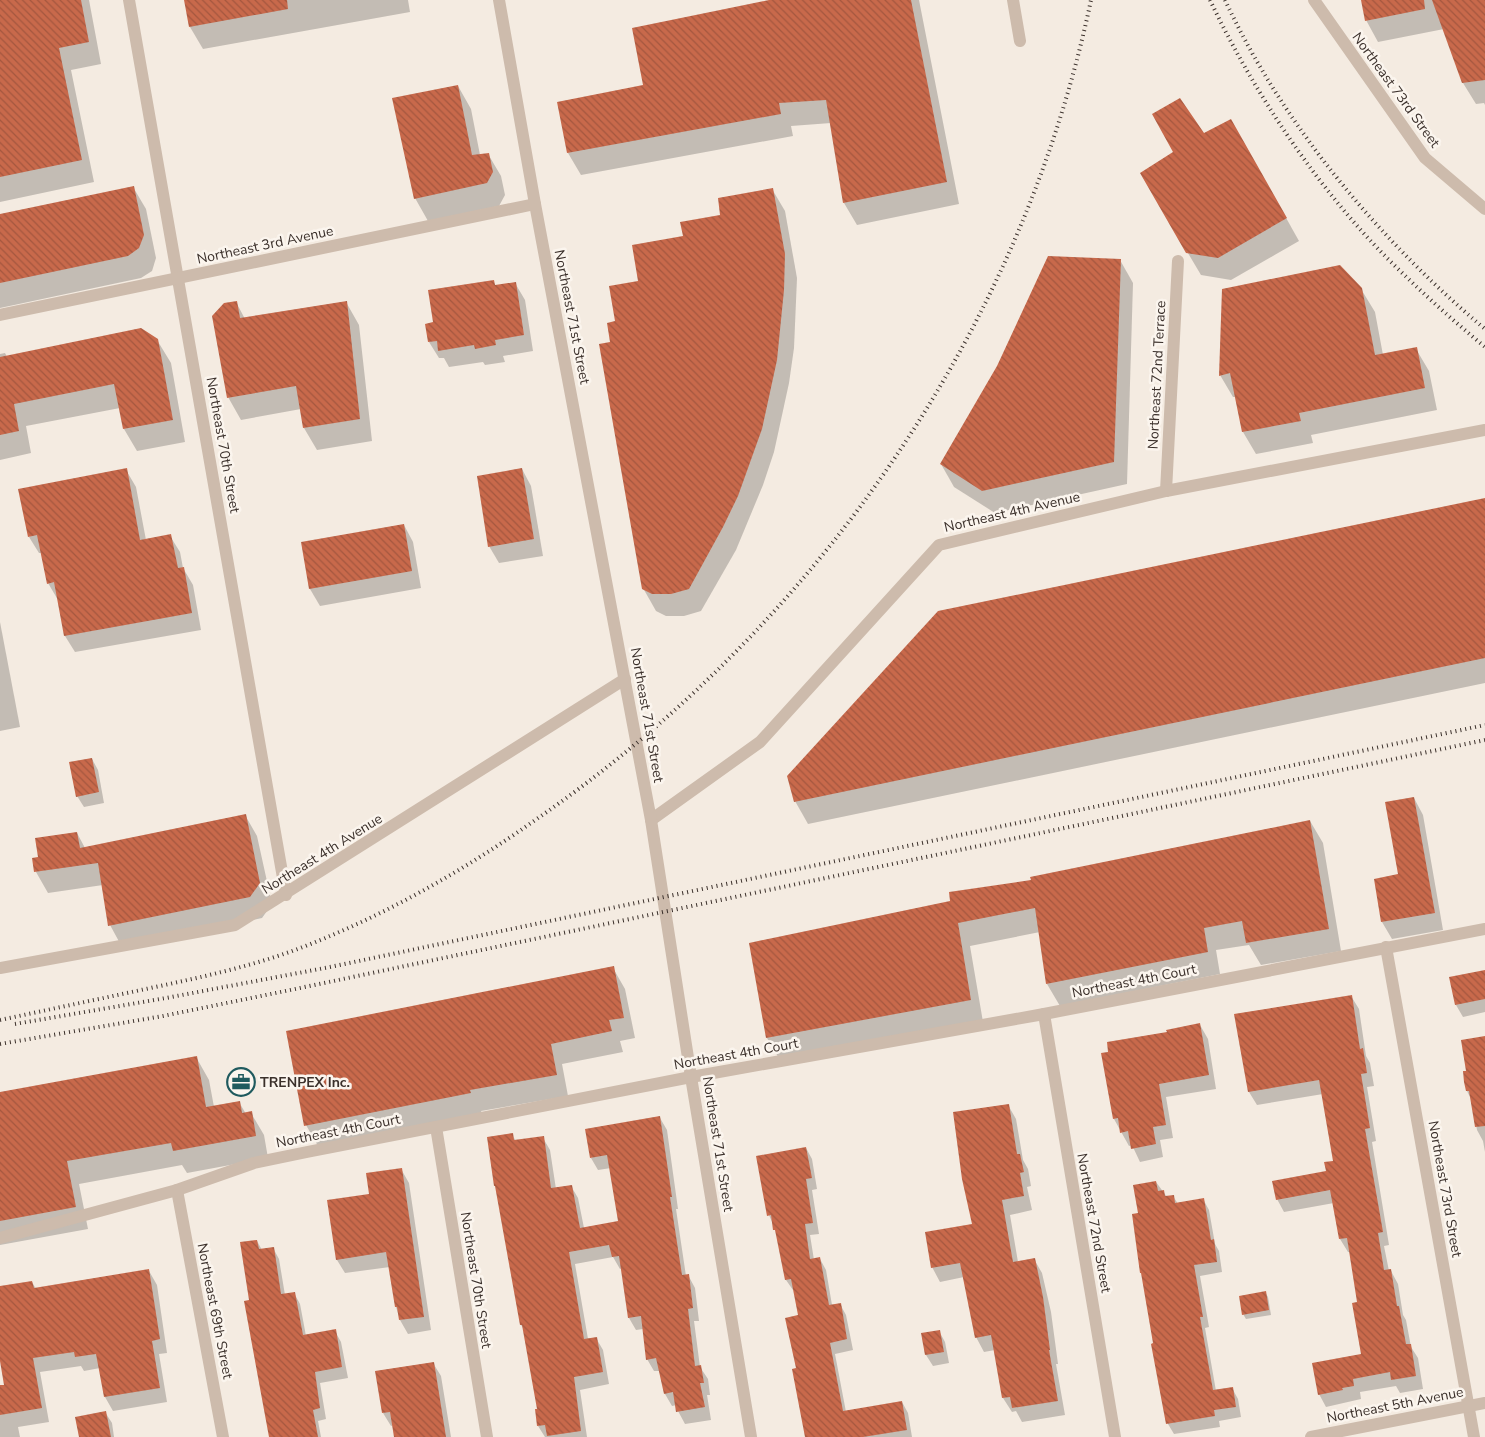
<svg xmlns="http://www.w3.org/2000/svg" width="1485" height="1437" font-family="'Nunito Sans',sans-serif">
<defs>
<pattern id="building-back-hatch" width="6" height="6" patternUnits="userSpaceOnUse" patternTransform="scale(1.25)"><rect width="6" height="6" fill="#c8694b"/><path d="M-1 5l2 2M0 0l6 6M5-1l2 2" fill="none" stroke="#a4573f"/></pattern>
</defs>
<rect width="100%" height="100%" fill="#f4ebe1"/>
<g fill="#0003">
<polygon points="0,0 89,0 101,64 71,70 94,182 0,202"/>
<polygon points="185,0 408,0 410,12 203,49 190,27"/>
<polygon points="775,0 919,0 959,204 857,225 844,203 831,123 791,126 793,136 581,175 568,153 559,103 644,86"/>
<polygon points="1362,0 1485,0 1485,105 1484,103 1476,104 1463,83 1444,29 1378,42 1366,20"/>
<polygon points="458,86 471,109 480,155 488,154 501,176 505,195 499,206 428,221 415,198"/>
<polygon points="1204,135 1244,143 1299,241 1231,280 1201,275 1141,174"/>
<polygon points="133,187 146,209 156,258 152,271 141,278 0,308 0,215"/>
<polygon points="772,189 785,211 797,278 794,348 789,383 774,452 763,485 736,550 701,611 684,616 666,616 656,611 643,588 612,343 616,322 640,282 685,237"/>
<polygon points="1120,260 1133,283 1127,484 995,513 954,487 941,464"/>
<polygon points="493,281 496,286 515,283 525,300 533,351 503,356 505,362 485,365 483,362 449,367 444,358 439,358 429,342 435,323"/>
<polygon points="1361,289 1375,312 1383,355 1416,349 1429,371 1437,410 1311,435 1313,443 1256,454 1243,432 1236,397 1233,397 1220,375"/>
<polygon points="236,302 245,319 346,302 359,325 372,441 317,450 304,428 301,409 241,420 228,397"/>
<polygon points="157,340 171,363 185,442 137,451 124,429 120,408 26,426 31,453 0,460 0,354 5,353 7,357"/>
<polygon points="522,469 531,486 543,556 499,563 489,546"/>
<polygon points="126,470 136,487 146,540 170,536 180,552 183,568 193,585 201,630 75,652 65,636 58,600 48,583 42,553 39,553 29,537"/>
<polygon points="1485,499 1485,683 808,824 795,801"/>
<polygon points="404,525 413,542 421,588 320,606 310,589 302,543"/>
<polygon points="0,622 20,727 0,731"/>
<polygon points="92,759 98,770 104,803 84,807 77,796"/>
<polygon points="1414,798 1423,815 1443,930 1392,939 1382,922 1375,880 1399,875"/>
<polygon points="245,815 257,836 272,904 262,918 122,947 110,925 103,885 48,893 36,872 33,859 39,858 77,833 85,848"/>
<polygon points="1310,821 1323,843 1341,951 1261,965 1249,945 1216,950 1220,974 1060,1006 1047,984 1040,932 970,946 983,1022 780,1060 767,1038 951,902 1032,882"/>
<polygon points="613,968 625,989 635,1038 620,1041 623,1052 562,1064 568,1096 481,1111 482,1113 318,1146 306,1125"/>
<polygon points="1485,971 1485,1012 1463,1017 1456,1005 1451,978"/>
<polygon points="1351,996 1359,1009 1366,1056 1370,1063 1374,1086 1367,1087 1376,1141 1372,1142 1389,1245 1384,1246 1389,1271 1391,1271 1398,1284 1403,1315 1406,1320 1411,1347 1418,1358 1423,1389 1400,1393 1396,1386 1360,1392 1361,1399 1326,1407 1319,1394 1363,1355 1359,1303 1350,1252 1348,1252 1340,1239 1334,1203 1284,1212 1277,1199 1327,1172 1334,1162 1323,1094 1257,1105 1249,1092"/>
<polygon points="1200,1025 1208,1039 1216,1089 1166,1097 1173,1138 1160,1140 1163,1157 1140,1162 1132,1145 1129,1146 1114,1119 1102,1054 1168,1033"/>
<polygon points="1485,1038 1485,1152 1483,1141 1477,1130 1471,1099 1467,1091 1467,1072"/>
<polygon points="196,1057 209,1080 214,1107 239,1102 246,1114 251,1113 264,1135 268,1158 187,1173 182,1165 79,1184 88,1229 0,1245 0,1094"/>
<polygon points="1008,1105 1016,1119 1023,1160 1028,1169 1031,1186 1027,1187 1032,1210 1010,1215 1018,1262 1034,1259 1042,1273 1051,1312 1058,1364 1056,1364 1065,1415 1022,1422 1016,1411 1012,1412 1003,1398 995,1350 984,1352 976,1337 964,1277 940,1282 932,1267 974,1225"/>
<polygon points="660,1118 667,1130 678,1209 676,1209 686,1276 688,1275 695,1288 699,1321 694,1321 700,1367 708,1379 710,1395 707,1395 711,1420 685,1424 678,1411 677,1405 672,1406 665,1394 660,1371 654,1371 647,1359 643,1329 636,1330 629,1318 622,1268 620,1269 613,1257 575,1264 588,1339 596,1338 603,1350 609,1384 580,1390 587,1437 545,1437 538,1426 538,1410 525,1331 521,1325 497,1190 512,1135 516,1141 543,1138 550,1150 556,1189 571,1186 578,1198 584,1228 619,1222 611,1168 598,1170 591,1158"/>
<polygon points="806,1148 812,1159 817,1189 812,1190 819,1234 810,1235 814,1260 820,1259 826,1270 832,1305 840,1304 846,1315 853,1350 835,1354 846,1412 902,1402 908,1413 912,1437 807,1437 797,1369 799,1316 795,1290 793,1290 786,1280 778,1236 769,1215"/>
<polygon points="401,1169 409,1183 431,1330 408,1334 400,1320 396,1307 390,1267 345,1273 337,1260 371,1195"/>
<polygon points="1156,1182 1167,1197 1173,1196 1178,1204 1203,1199 1209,1210 1215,1244 1219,1251 1222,1272 1200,1276 1209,1327 1205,1328 1216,1391 1232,1388 1238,1399 1241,1417 1219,1421 1220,1427 1174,1434 1168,1424 1155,1344 1139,1214"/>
<polygon points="257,1241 262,1250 273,1248 279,1259 285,1295 294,1293 300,1304 306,1336 335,1331 341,1342 348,1378 320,1383 326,1419 318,1421 321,1437 271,1437 250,1301"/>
<polygon points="149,1271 157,1285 167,1353 159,1354 167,1402 113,1411 105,1397 100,1368 84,1371 81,1366 40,1372 49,1422 18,1427 20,1437 0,1437 0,1387 5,1386 0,1354 0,1287 32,1282 36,1289"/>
<polygon points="1265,1292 1268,1297 1271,1315 1246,1319 1243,1314"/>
<polygon points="939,1331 945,1342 949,1363 933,1366 926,1355"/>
<polygon points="433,1363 441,1376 451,1437 396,1437 394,1425 391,1426 383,1413"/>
<polygon points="105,1412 112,1423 114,1437 80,1437"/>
</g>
<g fill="url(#building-back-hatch)">
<polygon points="0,0 81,0 89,42 59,48 82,160 0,177"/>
<polygon points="184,0 287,0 288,9 189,27"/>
<polygon points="769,0 911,0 947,182 843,203 826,100 779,103 781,114 567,153 557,102 643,85 632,28"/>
<polygon points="1361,0 1424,0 1425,9 1365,21"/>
<polygon points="1432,0 1485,0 1485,80 1462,83"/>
<polygon points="458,85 472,155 489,153 493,172 487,183 414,199 392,98"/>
<polygon points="1180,98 1204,133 1231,119 1287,218 1218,258 1186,253 1140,173 1173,152 1152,114"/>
<polygon points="134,186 144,235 139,248 128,256 0,283 0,214"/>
<polygon points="773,188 785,254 784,290 777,360 762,429 738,496 723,527 689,589 671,594 652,594 642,589 599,344 610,342 607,323 615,321 609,286 638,281 632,245 683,236 680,222 720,215 718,198"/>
<polygon points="1048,256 1121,259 1114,462 982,491 940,464 997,366"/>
<polygon points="1340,265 1362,288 1375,355 1417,347 1425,388 1299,413 1301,421 1242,432 1230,373 1219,376 1222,289"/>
<polygon points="494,280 495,285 516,282 524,335 495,340 496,345 475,349 474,345 438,351 437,341 428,342 425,324 433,322 428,290"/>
<polygon points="237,301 240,318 347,301 360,419 303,428 296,386 227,398 212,316 224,303"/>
<polygon points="141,328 158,339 173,420 123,429 114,384 14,404 19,431 0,435 0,357"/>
<polygon points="127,468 140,540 171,534 178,568 184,567 192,613 64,636 54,582 47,584 37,535 28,537 18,489"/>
<polygon points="522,468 534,539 488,547 477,476"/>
<polygon points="1485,498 1485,658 794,802 787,776 938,611"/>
<polygon points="404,524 412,571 309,589 301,542"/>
<polygon points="92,758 99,792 76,797 69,762"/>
<polygon points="1414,797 1435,913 1381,922 1374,879 1398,874 1385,802"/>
<polygon points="246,814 260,883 250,897 108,926 98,863 34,872 32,858 38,857 35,838 77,832 80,848"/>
<polygon points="1310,820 1329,929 1246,943 1242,921 1204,928 1208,952 1046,984 1035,908 958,923 971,1000 766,1038 749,943 950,901 949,892 1031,880 1030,877"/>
<polygon points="614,966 624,1018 609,1020 612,1031 551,1044 557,1075 470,1090 471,1093 304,1126 286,1031"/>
<polygon points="1485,970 1485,999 1455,1005 1449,977"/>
<polygon points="1352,995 1360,1049 1363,1048 1367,1073 1361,1074 1370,1128 1365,1129 1383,1232 1378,1233 1384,1270 1391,1269 1397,1306 1399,1306 1406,1344 1411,1344 1416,1376 1391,1380 1390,1372 1353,1379 1354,1386 1342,1388 1343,1390 1318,1395 1312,1363 1361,1354 1352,1303 1357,1302 1347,1238 1339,1239 1330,1190 1276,1200 1272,1181 1326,1171 1324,1162 1333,1161 1319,1080 1248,1092 1234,1014"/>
<polygon points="1200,1023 1209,1075 1159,1084 1166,1125 1153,1127 1156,1144 1131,1149 1128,1131 1120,1133 1118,1118 1113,1119 1101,1053 1108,1052 1107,1042 1167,1032 1166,1030"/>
<polygon points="1485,1036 1485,1126 1475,1127 1469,1091 1466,1091 1464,1082 1463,1071 1466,1071 1461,1040"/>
<polygon points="197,1056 206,1107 240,1101 242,1113 252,1111 256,1136 173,1151 171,1143 67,1161 76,1207 0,1221 0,1092"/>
<polygon points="1009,1104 1017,1154 1020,1154 1024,1172 1020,1173 1024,1196 1002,1200 1013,1262 1035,1258 1043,1297 1050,1350 1049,1350 1058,1401 1012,1408 1010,1397 1002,1398 991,1335 975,1338 960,1263 931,1268 925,1232 972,1224 962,1179 953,1112"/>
<polygon points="660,1116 672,1197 670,1197 682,1275 689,1274 693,1308 688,1309 695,1366 701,1365 704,1383 700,1383 705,1407 676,1412 673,1392 664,1394 656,1358 646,1360 641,1316 628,1318 619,1256 612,1257 609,1245 569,1252 584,1339 597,1337 603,1372 574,1377 581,1431 547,1436 545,1425 537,1426 535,1409 537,1409 522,1325 520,1325 495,1186 494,1186 487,1137 513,1133 514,1140 544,1136 551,1188 572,1185 580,1228 618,1221 607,1155 590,1158 585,1129"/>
<polygon points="806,1147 812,1178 806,1179 813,1223 805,1224 810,1259 820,1257 829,1305 841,1303 847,1339 830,1343 843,1411 902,1401 907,1430 863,1437 805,1437 792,1369 796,1368 785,1318 798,1315 791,1279 785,1280 775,1230 773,1230 771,1215 767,1216 756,1156"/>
<polygon points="402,1168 424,1317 399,1320 397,1307 395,1307 386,1252 336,1260 327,1200 369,1194 366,1173"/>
<polygon points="1156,1181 1158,1191 1164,1190 1165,1196 1174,1195 1175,1203 1204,1198 1211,1240 1214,1239 1217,1262 1194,1265 1203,1317 1200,1317 1213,1390 1233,1387 1236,1407 1214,1410 1215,1416 1166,1424 1151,1344 1153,1343 1141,1273 1140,1273 1132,1214 1138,1213 1133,1185"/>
<polygon points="257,1240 259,1249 274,1247 281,1294 295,1292 303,1335 336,1329 342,1367 315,1372 320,1408 313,1410 318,1437 269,1437 244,1301 249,1300 240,1242"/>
<polygon points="149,1269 160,1339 152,1341 160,1388 104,1397 96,1354 75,1357 74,1352 33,1358 42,1408 0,1415 0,1385 4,1385 0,1361 0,1286 32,1281 34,1288"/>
<polygon points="1266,1291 1269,1310 1242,1315 1239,1296"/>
<polygon points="940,1330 944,1352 925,1355 921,1333"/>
<polygon points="434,1362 446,1437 394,1437 390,1412 382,1413 375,1371"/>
<polygon points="106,1411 111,1437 79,1437 75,1417"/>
</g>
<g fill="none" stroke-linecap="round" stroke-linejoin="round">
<g stroke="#cdbbac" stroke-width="12">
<polyline points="129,0 286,895"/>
<polyline points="1013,0 1020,41"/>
<polyline points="1314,0 1425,158 1485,209"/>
<polyline points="0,315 535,204"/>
<polyline points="1166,491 1178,261"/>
<polyline points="651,820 760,742 939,545 1166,491 1485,430"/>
<polyline points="1386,947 1474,1437"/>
<polyline points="0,968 235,925 625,679"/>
<polyline points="1044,1014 1115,1437"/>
<polyline points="436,1127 487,1437"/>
<polyline points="177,1190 223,1437"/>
<polyline points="1311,1437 1485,1403"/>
</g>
<g stroke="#cdbbac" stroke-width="12">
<polyline points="499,0 535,204 651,820 691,1077 751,1437"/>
<polyline points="0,1238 177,1190 254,1163 307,1152 691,1077 1044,1014 1485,929"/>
</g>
<g stroke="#3b302b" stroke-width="4" stroke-dasharray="1 4" stroke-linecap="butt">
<path d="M1210 0C1253 91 1316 186 1387 258 1418 289 1451 319 1485 347"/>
<path d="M1225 0C1283 125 1380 241 1485 329"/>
<path d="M0 1020C47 1010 94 1000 141 990 193 979 246 968 295 950 383 917 465 870 541 816 816 625 1022 330 1091 0"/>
<polyline points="15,1024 166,998 330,967 1485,725"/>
<polyline points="0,1044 163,1016 300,988 1485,740"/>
</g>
</g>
<defs>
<symbol id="office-ring" viewBox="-11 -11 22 22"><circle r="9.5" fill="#fbf5ee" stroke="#1f5a5e" stroke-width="1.5"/><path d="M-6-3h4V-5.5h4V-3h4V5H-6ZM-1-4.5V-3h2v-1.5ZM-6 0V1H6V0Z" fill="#1f5a5e"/></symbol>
</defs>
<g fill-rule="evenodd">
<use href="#office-ring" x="225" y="1066" width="32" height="32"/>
</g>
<g text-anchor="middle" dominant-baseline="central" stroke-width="5" stroke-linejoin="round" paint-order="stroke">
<g font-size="14" fill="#3b302b" stroke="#fbf5ee">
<text transform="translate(1396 90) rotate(54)">Northeast 73rd Street</text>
<text transform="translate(265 245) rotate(-12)">Northeast 3rd Avenue</text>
<text transform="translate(572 317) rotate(79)">Northeast 71st Street</text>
<text transform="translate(1157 375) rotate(-87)">Northeast 72nd Terrace</text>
<text transform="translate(223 445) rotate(80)">Northeast 70th Street</text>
<text transform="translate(1012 512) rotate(-13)">Northeast 4th Avenue</text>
<text transform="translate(647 715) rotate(80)">Northeast 71st Street</text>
<text transform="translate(322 854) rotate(-32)">Northeast 4th Avenue</text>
<text transform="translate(1134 981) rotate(-11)">Northeast 4th Court</text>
<text transform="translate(736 1054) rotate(-10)">Northeast 4th Court</text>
<text transform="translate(338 1131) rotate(-11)">Northeast 4th Court</text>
<text transform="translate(718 1144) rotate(81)">Northeast 71st Street</text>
<text transform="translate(1445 1189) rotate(80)">Northeast 73rd Street</text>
<text transform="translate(1094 1223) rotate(80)">Northeast 72nd Street</text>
<text transform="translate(476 1280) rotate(81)">Northeast 70th Street</text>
<text transform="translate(215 1311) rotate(79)">Northeast 69th Street</text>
<text transform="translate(1395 1405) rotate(-11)">Northeast 5th Avenue</text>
</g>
<g font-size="14" font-weight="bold" fill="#3b302b" stroke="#fbf5ee" text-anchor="start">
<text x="260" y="1082">TRENPEX Inc.</text>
</g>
</g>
</svg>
